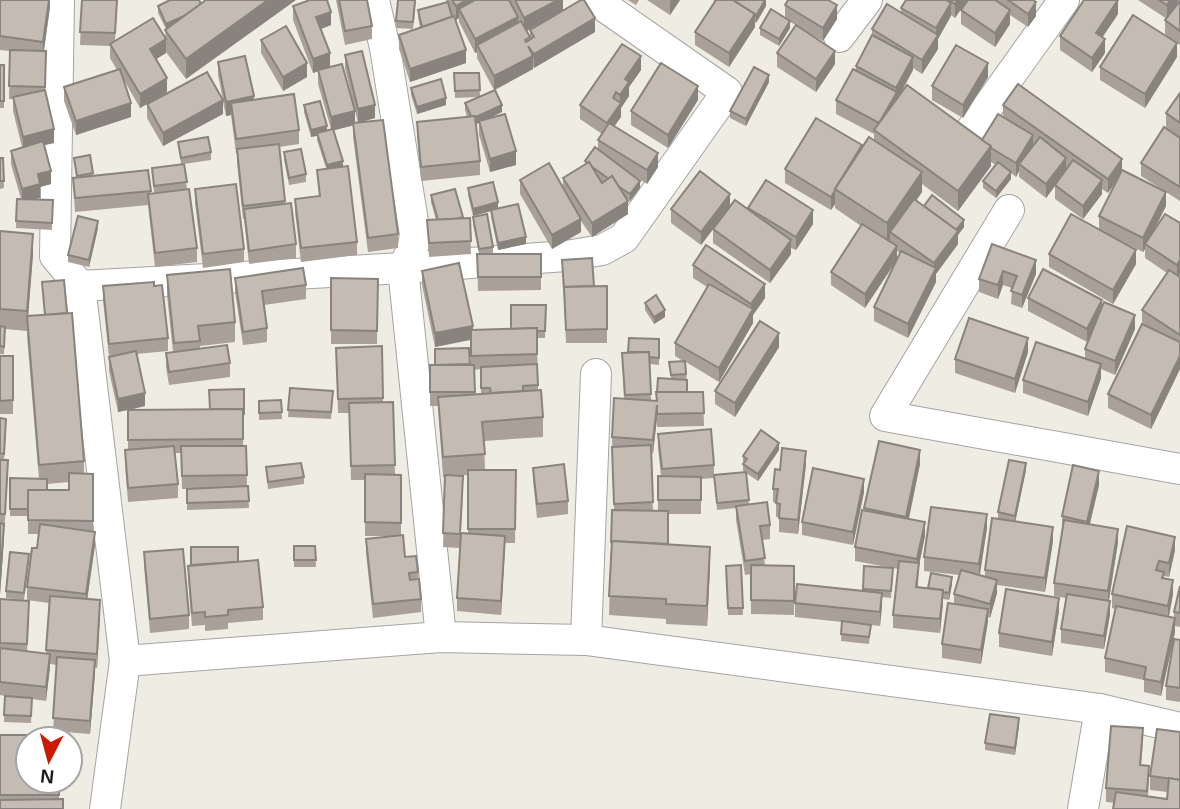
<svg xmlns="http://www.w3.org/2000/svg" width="1180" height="809" font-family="Arial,sans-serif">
<rect width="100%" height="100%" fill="#efece3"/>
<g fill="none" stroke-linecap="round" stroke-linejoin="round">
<defs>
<g id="minor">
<polyline points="59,0 55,256 80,286 125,661 105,809"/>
<polyline points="374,0 385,48 415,234 413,247 403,268 441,637"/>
<polyline points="839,37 867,0"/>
<polyline points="971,130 1064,0"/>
<polyline points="1009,210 885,416 1180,469"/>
<polyline points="80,286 403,268 566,256 602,250 624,238 727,92 595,0"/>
<polyline points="586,640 596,374"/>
<polyline points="125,661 441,637 586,640 1100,709 1180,728"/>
<polyline points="1083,809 1100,709"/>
</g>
</defs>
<use href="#minor" stroke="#a4a4a4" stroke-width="32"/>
<use href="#minor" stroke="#fff" stroke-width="30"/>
</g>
<g fill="#a9a199" fill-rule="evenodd">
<polygon points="0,0 50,0 50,7 44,51 45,91 54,143 44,145 51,184 40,187 40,198 34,199 53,200 52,230 16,228 17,199 21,199 11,164 11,151 22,147 13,111 13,99 9,99 10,51 0,50"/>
<polygon points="82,0 117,0 115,41 165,37 166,29 158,13 158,6 199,0 186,79 166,52 166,53 156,59 167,92 140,108 124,80 131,117 76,135 64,101 64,87 117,70 110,58 110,46 80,45"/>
<polygon points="336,0 367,0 372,26 372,39 345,45"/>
<polygon points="416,0 413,29 396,28 396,21"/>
<path d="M446 0H509L510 3V0H563V10L595 32 534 68 533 66V69L495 90 502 112 487 119 516 165 490 172 479 135V123L476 124 480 161V175L421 181 417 135V122L467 117 465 110V103L478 97 455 98 454 73H479L480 96 494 90 477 58V52L475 53 459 22V18L456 20 466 63 410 82 399 49V35L420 28 418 17V10L446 2ZM549 18 530 30V36L527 31Z"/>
<polygon points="628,0 639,0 636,5"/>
<polygon points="647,0 680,0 670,15"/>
<polygon points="713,0 766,0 766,6 756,23 755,22 755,27 729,67 695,45 695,32 715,1"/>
<polygon points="906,0 967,0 955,18 951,15 938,39 938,49 922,74 913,68 913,70 899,95 982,140 1003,117 1003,105 1122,170 1166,206 1154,231 1180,223 1180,274 1179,276 1180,277 1180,369 1151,429 1108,408 1108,394 1142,323 1142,310 1167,273 1145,258 1145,249 1143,252 1105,233 1136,264 1113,304 1049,267 1049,254 1099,230 1099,216 1117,180 1108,193 1102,189 1102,194 1083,219 1055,199 1055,186 1046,198 1019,177 1019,171 1016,177 1011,173 1011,179 996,198 983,188 983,181 996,165 991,162 991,166 958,211 922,184 922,192 916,201 924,206 964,227 958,235 958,244 936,274 936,282 908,338 874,321 874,307 900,253 897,251 865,308 831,285 831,272 861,226 835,208 835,204 831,210 785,183 785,169 862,148 874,140 874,134 836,114 836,100 856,70 856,66 872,35 872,29 901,12 901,8"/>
<polygon points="968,0 1033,0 1036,16 1028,27 1010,15 1010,24 995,47 961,24 961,10"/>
<polygon points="1138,0 1179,0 1170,15 1180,1 1180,45 1177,43 1177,57 1145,108 1100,80 1100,67 1175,42 1165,34 1165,20 1167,19"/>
<polygon points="785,5 837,19 823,41 803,30 835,64 816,92 777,67 777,53 796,25 790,22 790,28 779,46 760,35 760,28 785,18"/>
<polygon points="293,6 331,25 321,29 330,67 355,123 358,123 345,68 345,55 375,118 360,122 398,234 398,248 368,252 353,137 353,125 334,130 343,167 357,242 357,255 301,262 295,212 295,199 319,196 317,170 326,168 317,140 317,136 311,137 304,112 304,105 327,130 331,129 318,84 318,71 313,73 293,20"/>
<polygon points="1118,14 1102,37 1105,53 1092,72 1060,50 1060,36"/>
<polygon points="261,40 307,77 283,91 261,53"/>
<polygon points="218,62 254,99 299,130 299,144 279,147 285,204 296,244 296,258 249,264 244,219 243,219 237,163 237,153 236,153 231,115 226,116 223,102 223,114 163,146 147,118 147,104 223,100 218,75"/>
<rect x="0" y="65" width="4" height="43"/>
<polygon points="641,70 629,87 629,96 621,108 621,117 614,126 658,167 647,184 631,174 640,188 630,201 627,199 628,214 592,237 581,221 581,232 552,249 520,194 520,180 563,187 563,178 585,165 585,161 598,150 598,140 602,134 580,119 580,105"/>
<polygon points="988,77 963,118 932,100 932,86"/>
<polygon points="769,82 746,126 730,118 730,111"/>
<polygon points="411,88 446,105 417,114 411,95"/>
<polygon points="1180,93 1180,201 1141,176 1141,163 1166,129 1166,113"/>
<polygon points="698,100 668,148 631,125 631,111"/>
<polygon points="178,142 211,152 211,160 184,164 187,189 154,193 152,168 181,164"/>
<polygon points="284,152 306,174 306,182 289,185 284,159"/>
<polygon points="90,155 93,176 148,170 151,194 197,248 197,262 155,267 148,205 75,212 73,178 76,177 74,158"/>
<polygon points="0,158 3,158 4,188 0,189"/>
<polygon points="468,188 498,209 526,244 498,250 491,217 491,211 473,216 468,195"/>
<polygon points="195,189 244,249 244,262 203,268 195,203"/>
<polygon points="431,195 463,218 470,218 471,254 429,257 427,220 436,220 431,202"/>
<polygon points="730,206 748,210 748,208 813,224 796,250 791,248 791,254 770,283 713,243 713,229 717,224 701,245 671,223 671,209"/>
<polygon points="473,217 493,247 493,254 541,254 541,290 478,291 477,254 479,254 473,224"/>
<polygon points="98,228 89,267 68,262 68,255"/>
<path d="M0 231 33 254 28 316 45 315 42 282 67 313 84 461V474H93V531L95 545 87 599 100 614 97 668H95L90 734 53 731 57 665 50 664 46 701 32 699 31 723 4 722 5 696 11 697 0 695V599L29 615 27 652 46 654 49 603 27 600V587L37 548 39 534H28V511V516H10V478L39 479 27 336V320V331L5 329 4 354H0ZM69 482V490H47V484Z"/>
<polygon points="992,244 1036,274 1022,308 1011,304 1012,288 1003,285 998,299 979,292 979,279"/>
<polygon points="562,260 594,287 607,286 607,343 566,343"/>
<polygon points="693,265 765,298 753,315 753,323 719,382 686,362 687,392 703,392 704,426 657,427 657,418 653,453 651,453 653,511 658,511 658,476 661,476 658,448 658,434 714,465 714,478 701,479 701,514 668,514 668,545 710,567 707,626 666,624 666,619 609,615 612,510 614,510 612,437 624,399 622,353 628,352 659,339 659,365 650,364 651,400 657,401 671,379 669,362 683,361 675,356 675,343 707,287 693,278"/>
<path d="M422 271 473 330 511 329 546 305 545 338H537L538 390 543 417V437L484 441 485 470H516L515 543H505L501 615 457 611V598L468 533V475L454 476 463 490 460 548 443 547 445 477H443L438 406H430V365H471V340L435 347 422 285ZM481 369V394L475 395 474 370Z"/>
<polygon points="167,275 235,322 235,342 200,346 200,349 230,363 230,377 169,385 166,367 166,353 173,352 167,295"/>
<polygon points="235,278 306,285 306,299 264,305 267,328 267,342 243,345 235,292"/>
<polygon points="331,278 378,279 377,344 331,344"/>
<polygon points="103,286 168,338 168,351 136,354 145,406 130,410 209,409 244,389 243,446 246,446 247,486 248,486 249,508 187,510 187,489 182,489 181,453 175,453 178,484 178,498 128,502 125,464 125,450 128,450 128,410 118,412 109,371 109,357 103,300"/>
<polygon points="1028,298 1102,309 1135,329 1115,375 1101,369 1101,378 1088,416 1023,393 1023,380 1085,359 1085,349 1092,332 1087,342 1028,311"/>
<polygon points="645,303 665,317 654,324 645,310"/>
<polygon points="382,346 383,402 393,402 395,474 401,475 401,535 405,557 418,572 421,599 421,612 373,618 366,553 366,539 391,536 365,536 365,480 351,480 349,413 338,413 336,348"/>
<polygon points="779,347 735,417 715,404 715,391"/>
<polygon points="1028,352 1015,393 955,373 955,359"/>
<rect x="0" y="356" width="13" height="58"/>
<polygon points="290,388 333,391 331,419 288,417"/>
<polygon points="281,400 282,419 259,420 259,401"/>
<polygon points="0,418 6,432 4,460 8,474 0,595"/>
<polygon points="779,450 758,481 746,473 749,505 770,525 770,539 762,540 765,565 794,566 794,615 751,614 751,574 745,575 736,520 736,508 717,510 714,475 744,472 743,471 743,456"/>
<polygon points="806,464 798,534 779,532 779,517 776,517 776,503 773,502 773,489 780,470"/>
<polygon points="920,464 909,519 925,536 919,565 918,587 928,588 952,584 949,600 943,599 940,633 893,628 893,615 898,569 855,561 855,547 864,508"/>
<polygon points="266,467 304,477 304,484 268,489"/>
<polygon points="533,468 568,501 568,514 537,518 533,481"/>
<polygon points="1026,470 1015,522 1053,541 1045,592 997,585 997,593 990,618 988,617 981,664 942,658 942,644 954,603 954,594 959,575 924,571 924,557 987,528 980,575 985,576 985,570 998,519 998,512"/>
<polygon points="1099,485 1090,524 1118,542 1109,601 1110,614 1104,649 1061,643 1061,629 1066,598 1054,596 1054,583 1062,529 1062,516"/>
<polygon points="864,492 853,545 802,535 802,522"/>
<polygon points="294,546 315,546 316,567 294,567"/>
<polygon points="1175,550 1169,577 1164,576 1164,579 1173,594 1169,617 1174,618 1174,612 1180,586 1180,627 1175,626 1175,632 1161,696 1144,692 1144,680 1105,672 1105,658 1115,609 1112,608 1112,594"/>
<polygon points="144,552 189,615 189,629 150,633 144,566"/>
<polygon points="29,561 24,600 6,598 6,591"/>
<polygon points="238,562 263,607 263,620 228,623 228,629 205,631 205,625 192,626 188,579 188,566"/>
<polygon points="741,565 743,615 728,615 726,566"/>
<polygon points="864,566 893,568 891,598 882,597 880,626 871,625 869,644 841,641 842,622 795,617 795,603 863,591"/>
<polygon points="1059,611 1052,656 999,647 999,633"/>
<polygon points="1180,640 1180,702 1166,700 1166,686"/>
<polygon points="1019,725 1015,755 985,750 985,743"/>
<polygon points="1180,732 1180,809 1106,802 1106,788 1143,742 1141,766 1149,780 1148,796 1167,799 1167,792 1150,790 1150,776"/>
<polygon points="0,735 28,739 28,768 20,768 21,774 59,781 59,799 0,809"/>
</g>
<g fill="#89837d">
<polygon points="49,0 50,0 50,7 43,56 43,42"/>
<polygon points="268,0 296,0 186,79 186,59"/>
<polygon points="467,0 492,0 459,9 459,18 456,20 456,6"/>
<polygon points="558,0 563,0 563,11 524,32 524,18"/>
<polygon points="671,0 680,0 670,15 670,2"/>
<polygon points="765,0 766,0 766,6 756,23 756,16"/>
<polygon points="958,0 967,0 955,18 955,4"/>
<polygon points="1118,0 1118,14 1096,47 1096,33"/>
<polygon points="1170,0 1179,0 1167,19 1167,5"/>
<polygon points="1036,2 1036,16 1028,27 1028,14"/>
<polygon points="951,3 951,16 938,39 938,49 922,74 922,60 936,38 936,28"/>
<polygon points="837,5 837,19 823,41 823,28"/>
<polygon points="202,8 166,31 166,24"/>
<polygon points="1010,10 1010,24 995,47 995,33"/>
<polygon points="331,12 331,25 316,31 316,17"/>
<polygon points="755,14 755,27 729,67 729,53"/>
<polygon points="518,17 518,31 477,45 477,52 475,53 475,39"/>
<polygon points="595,18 595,32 534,68 534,54"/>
<polygon points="790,21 790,28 779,46 779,39"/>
<polygon points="166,39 166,53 150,63 150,49"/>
<polygon points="1105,39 1105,53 1092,72 1092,58"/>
<polygon points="1177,43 1177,57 1145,108 1145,94"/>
<polygon points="466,50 466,63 410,82 410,69"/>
<polygon points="835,51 835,64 816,92 816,79"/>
<polygon points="330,53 330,67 313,73 313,59"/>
<polygon points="533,56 533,69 494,90 494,76"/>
<polygon points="641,56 641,70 629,87 629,96 621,108 621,117 607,137 607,123 620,104 620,95 625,79"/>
<polygon points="913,57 913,70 897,100 880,124 896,93 896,88"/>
<polygon points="307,63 307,77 283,91 283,77"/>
<polygon points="988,63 988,77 963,118 963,105"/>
<polygon points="769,75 769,82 746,126 746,119"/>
<polygon points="167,78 167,92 140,108 140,94"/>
<polygon points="698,86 698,100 668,148 668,135"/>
<polygon points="254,96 254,110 231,103 231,115 226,116 226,102"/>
<polygon points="446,98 446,105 417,114 417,107"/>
<polygon points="223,100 223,114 163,146 163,133"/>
<polygon points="131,103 131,117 76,135 76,121"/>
<polygon points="375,105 375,118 358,123 358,109"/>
<polygon points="502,105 502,112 472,126 472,119"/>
<polygon points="355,111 355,125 331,131 331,117"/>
<polygon points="327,126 327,133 311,137 311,130"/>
<polygon points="54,129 54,143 23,150 23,137"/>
<polygon points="1033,135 1033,148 1019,164 1019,171 1016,177 1016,163"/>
<polygon points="991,146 991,166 958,211 958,191"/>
<polygon points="516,151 516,165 490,172 490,159"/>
<polygon points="658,153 658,167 647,184 647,170"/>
<polygon points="1066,158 1066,171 1046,198 1046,184"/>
<polygon points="1122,159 1122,172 1108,193 1108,179"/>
<polygon points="343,161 343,168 327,172 327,165"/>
<polygon points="51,171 51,184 40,187 40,198 22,203 22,189 38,174"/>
<polygon points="922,172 922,192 893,234 890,232 890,239 887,243 887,223"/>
<polygon points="1011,172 1011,179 996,198 996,191"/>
<polygon points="1102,180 1102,194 1083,219 1083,206"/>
<polygon points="640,181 640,188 630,201 630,194"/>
<polygon points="835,191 835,204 831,210 831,197"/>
<polygon points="1166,192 1166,206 1146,245 1145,244 1145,249 1143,252 1143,238"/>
<polygon points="730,194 730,207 701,245 701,232"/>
<polygon points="628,201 628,214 592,237 592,223"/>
<polygon points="498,202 498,209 473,216 473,209"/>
<polygon points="813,210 813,224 796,250 796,237"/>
<polygon points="581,219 581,232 552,249 552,235"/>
<polygon points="964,220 964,227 958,235 958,244 936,274 936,282 908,338 908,324 934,272 934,263"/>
<polygon points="98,221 98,228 89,267 89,260"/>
<polygon points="33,234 33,254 27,331 27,311"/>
<polygon points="526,237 526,244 498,250 498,243"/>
<polygon points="791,240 791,254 770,283 770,270"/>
<polygon points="897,246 897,260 865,308 865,294"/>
<polygon points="1136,250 1136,264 1113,304 1113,290"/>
<polygon points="1036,260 1036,274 1022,308 1022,295"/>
<polygon points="1180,260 1180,274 1177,279 1177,265"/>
<polygon points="1003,271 1003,285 998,299 998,285"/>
<polygon points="765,284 765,298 753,315 753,323 719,382 719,368 751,313 751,304"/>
<polygon points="1102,300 1102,313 1087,342 1087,329"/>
<polygon points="665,310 665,317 654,324 654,317"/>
<polygon points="1135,315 1135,329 1115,375 1115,361"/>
<polygon points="473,326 473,339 435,347 435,333"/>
<polygon points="779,333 779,347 735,417 735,403"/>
<polygon points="1028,338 1028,352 1015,393 1015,379"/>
<polygon points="1180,356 1180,369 1151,429 1151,415"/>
<polygon points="1101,364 1101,378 1088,416 1088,402"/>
<polygon points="145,393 145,406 118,412 118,399"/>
<polygon points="657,405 657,418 653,453 653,440"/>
<polygon points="779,443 779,450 758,481 758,474"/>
<polygon points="920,450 920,464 906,531 906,517"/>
<polygon points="806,451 806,464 798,534 798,520"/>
<polygon points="1026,463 1026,470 1015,523 1015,516"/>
<polygon points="1099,471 1099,485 1087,535 1087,522"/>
<polygon points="864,479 864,492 853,545 853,532"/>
<polygon points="987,514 987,528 979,578 979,564"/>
<polygon points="925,522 925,536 919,565 916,601 917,559"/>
<polygon points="4,524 4,537 0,595 0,581"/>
<polygon points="1053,527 1053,541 1045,592 1045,578"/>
<polygon points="1118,529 1118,542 1108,605 1108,591"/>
<polygon points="95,532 95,545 86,608 86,594"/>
<polygon points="505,536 505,549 501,615 501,601"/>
<polygon points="1175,537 1175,550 1169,577 1169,563"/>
<polygon points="710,547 710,567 707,626 707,606"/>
<polygon points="952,577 952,584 949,600 949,593"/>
<polygon points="997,580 997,593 990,618 990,604"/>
<polygon points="1173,580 1173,594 1168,620 1168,606"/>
<polygon points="943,590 943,604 940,633 940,619"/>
<polygon points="882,593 882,607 880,626 880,612"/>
<polygon points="1059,598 1059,611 1052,656 1052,642"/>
<polygon points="100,600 100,614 97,668 97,654"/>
<polygon points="1110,601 1110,614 1104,649 1104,636"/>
<polygon points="988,609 988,622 981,664 981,650"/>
<polygon points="1175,618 1175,632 1161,696 1161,682"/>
<polygon points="50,654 50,668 46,701 46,687"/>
<polygon points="95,660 95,674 90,734 90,721"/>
<polygon points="1019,718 1019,725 1015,755 1015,748"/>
</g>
<g fill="#c4bbb2" stroke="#89837d" stroke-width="2">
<polygon points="0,0 49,0 43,42 0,36"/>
<polygon points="82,0 117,0 115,33 80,32"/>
<polygon points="170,0 199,0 201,4 184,16 166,24 158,6"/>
<polygon points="206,0 268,0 186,59 165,30"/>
<polygon points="310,0 327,0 331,12 316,17 330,53 313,59 293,6"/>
<polygon points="339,0 367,0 372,26 345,31"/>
<polygon points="398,0 415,0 413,22 396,21"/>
<polygon points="452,0 467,0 456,6"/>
<polygon points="475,0 509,0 518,17 475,39 459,9"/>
<polygon points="515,0 558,0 524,18"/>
<polygon points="581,0 584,0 595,18 534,54 528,46 533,56 494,76 477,45 521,21 530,37 525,40 526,42 534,37 530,30"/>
<polygon points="716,0 733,0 755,14 729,53 695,32"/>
<polygon points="733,0 765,0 756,16 754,15 755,14"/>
<polygon points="788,0 828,0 837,5 823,28 785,5"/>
<polygon points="906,0 946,0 951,3 936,28 901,8"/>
<polygon points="949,0 958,0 955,4"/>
<polygon points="968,0 995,0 1010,10 995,33 961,10"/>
<polygon points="1008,0 1033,0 1036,2 1028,14"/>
<polygon points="1084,0 1118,0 1096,33 1105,39 1092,58 1060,36"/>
<polygon points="1159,0 1170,0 1167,5"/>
<polygon points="1180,1 1180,31 1165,20"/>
<polygon points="448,2 452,17 422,27 418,10"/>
<polygon points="887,4 938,35 922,60 872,29"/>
<polygon points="771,9 790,21 779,39 760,28"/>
<polygon points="1133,15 1177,43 1145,94 1100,67"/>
<polygon points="454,16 466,50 410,69 399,35"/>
<polygon points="153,18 166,39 150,49 167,78 140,94 110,44"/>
<polygon points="796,25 835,51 816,79 777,53"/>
<polygon points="286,26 307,63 283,77 261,40"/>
<polygon points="872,35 913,57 896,88 856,66"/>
<polygon points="622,44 641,56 625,79 629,82 620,95 616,92 613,98 621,103 607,123 580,105"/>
<polygon points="956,45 988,63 963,105 932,86"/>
<polygon points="10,50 46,51 45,87 9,86"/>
<polygon points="362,51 375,105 358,109 345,55"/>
<polygon points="245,56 254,96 226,102 218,62"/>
<polygon points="661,63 698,86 668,135 631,111"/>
<polygon points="342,64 355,111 331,117 318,70"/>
<rect x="0" y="65" width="4" height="36"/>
<polygon points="754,67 769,75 746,119 730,111"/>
<polygon points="120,69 131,103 76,121 64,87"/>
<polygon points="853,69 897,92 879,123 836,100"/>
<polygon points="207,72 223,100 163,133 147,104"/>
<polygon points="454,73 479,73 480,90 455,91"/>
<polygon points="441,79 446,98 417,107 411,88"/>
<polygon points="1018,84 1122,159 1108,179 1003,105"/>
<polygon points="907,85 991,146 958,191 874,130"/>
<polygon points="45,90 54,129 23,137 13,97"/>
<polygon points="495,90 502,105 476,117 475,116 471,116 465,103"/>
<polygon points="1180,93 1180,123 1166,113"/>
<polygon points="294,94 299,130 236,139 231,103"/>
<polygon points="320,101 327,126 311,130 304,105"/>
<polygon points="505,114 516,151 490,159 479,121"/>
<polygon points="998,114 1033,135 1016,163 991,148 991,146 982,140"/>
<polygon points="475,116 480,161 421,167 417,122"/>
<polygon points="816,118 862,145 835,189 836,189 831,197 785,169"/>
<polygon points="383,120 398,234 368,238 353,123"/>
<polygon points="609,123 658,153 647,170 598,140"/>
<polygon points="1164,127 1180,138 1180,187 1141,163"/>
<polygon points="333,129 343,161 327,165 317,133"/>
<polygon points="208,137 211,152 181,158 178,142"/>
<polygon points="869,137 922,172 887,223 835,189"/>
<polygon points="1040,137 1066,158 1046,184 1019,164"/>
<polygon points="43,141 51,171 38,174 40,184 22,189 11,151"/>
<polygon points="279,144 285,201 243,206 237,149"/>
<polygon points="595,147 640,181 630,194 618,186 612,176 609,179 591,166 589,162 588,163 585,161"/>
<polygon points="301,149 306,174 289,178 284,152"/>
<polygon points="90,155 93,173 77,176 74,158"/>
<polygon points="0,158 3,158 4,181 0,181"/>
<polygon points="1073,160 1102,180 1083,206 1055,185"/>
<polygon points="589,162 602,183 612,176 628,201 592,223 563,178"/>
<polygon points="998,162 1011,172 996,191 983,181"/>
<polygon points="549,163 581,219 552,235 520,180"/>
<polygon points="184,164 187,182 154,186 152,168"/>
<polygon points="348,166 357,242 301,248 295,199 320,196 317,170"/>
<polygon points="148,170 151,191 75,198 73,178"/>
<polygon points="1122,170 1166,192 1143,238 1099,216"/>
<polygon points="700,171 730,194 701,232 671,209"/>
<polygon points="766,180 813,210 796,237 748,208"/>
<polygon points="493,182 498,202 473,209 468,188"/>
<polygon points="236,184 244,249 203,254 195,189"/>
<polygon points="189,189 197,248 155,253 148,194"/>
<polygon points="455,189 463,217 456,219 438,220 431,195"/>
<polygon points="932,195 964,220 956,230 924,206"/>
<polygon points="17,199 53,200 52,223 16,221"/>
<polygon points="914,199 958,231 934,263 890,232"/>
<polygon points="735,200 791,240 770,270 713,229"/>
<polygon points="291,203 296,244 249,251 244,209"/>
<polygon points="518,204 526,237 498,243 491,210"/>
<polygon points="487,214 493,247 479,249 473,217"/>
<polygon points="1071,214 1136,250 1113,290 1049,254"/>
<polygon points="1165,214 1180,223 1180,260 1177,265 1145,244"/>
<polygon points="78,216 98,221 89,260 68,255"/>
<polygon points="470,218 471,241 429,243 427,220"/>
<polygon points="862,224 897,246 865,294 831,272"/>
<polygon points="0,231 33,234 27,311 0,309"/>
<polygon points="992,244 1036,260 1022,295 1011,291 1017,276 1003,271 998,285 979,279"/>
<polygon points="706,245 765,284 751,304 693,265"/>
<polygon points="901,251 936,268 908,324 874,307"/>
<polygon points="477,254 541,254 541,277 478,277"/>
<polygon points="592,258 594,286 564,287 564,289 562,260"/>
<polygon points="459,263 473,326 435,333 422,271"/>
<polygon points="303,268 306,285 262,291 267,328 243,332 235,278"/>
<polygon points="230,269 235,322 198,326 200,341 174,343 167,275"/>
<polygon points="1043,269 1102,300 1087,329 1028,298"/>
<polygon points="1169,270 1180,277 1180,335 1142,310"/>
<polygon points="331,278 378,279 377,331 331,330"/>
<polygon points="64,280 67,313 45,315 42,282"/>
<polygon points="154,282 154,286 162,285 168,338 109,344 103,286"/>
<polygon points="709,284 753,309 719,368 675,343"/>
<polygon points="607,286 607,329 566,330 564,287"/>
<polygon points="656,295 665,310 654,317 645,303"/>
<polygon points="1104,302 1135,315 1115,361 1085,349"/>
<polygon points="511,305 546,305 545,331 537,331 537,328 511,329"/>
<polygon points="72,313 84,461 39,465 27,316"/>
<polygon points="969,318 1028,338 1015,379 955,359"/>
<polygon points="760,321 779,333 735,403 715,391"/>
<polygon points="1142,324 1180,342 1180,356 1151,415 1108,394"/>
<polygon points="0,326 5,327 4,347 0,346"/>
<polygon points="537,328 537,354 471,356 471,330"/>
<polygon points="629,338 659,339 659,358 649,357 649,352 628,352"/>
<polygon points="1036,342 1101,364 1088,402 1023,380"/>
<polygon points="227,345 230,363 169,372 166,353"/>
<polygon points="382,346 383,398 338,399 336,348"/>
<polygon points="469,348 470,364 435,365 435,349"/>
<polygon points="136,351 145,393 118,399 109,357"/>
<polygon points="649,352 651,394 625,395 622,353"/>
<polygon points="0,356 13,356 13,400 0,401"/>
<polygon points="685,361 686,374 671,375 669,362"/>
<polygon points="537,364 538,385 523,386 523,391 491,393 490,388 481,388 481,367"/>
<polygon points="430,365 474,365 475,392 430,392"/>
<polygon points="658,378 687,380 687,392 657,392"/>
<polygon points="290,388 333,391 331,412 288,410"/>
<polygon points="244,389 244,414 243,414 243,409 210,409 209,390"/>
<polygon points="541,390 543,417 482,422 485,454 443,457 438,397"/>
<polygon points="656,392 703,392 704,413 657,414 657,405 653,440 612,437 614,398 657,401"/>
<polygon points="281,400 282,412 259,413 259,401"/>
<polygon points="393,402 395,465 351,466 349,403"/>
<polygon points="243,409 243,439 128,440 128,410"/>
<polygon points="0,418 6,419 4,454 0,453"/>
<polygon points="711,429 714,465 662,469 658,434"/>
<polygon points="761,430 779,443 758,474 743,464 747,459 743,456"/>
<polygon points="879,441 920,450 906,517 864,508"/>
<polygon points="651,445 653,502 614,504 612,447"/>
<polygon points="174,446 178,484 128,488 125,450"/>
<polygon points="181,446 246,446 247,475 182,476"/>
<polygon points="782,448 806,451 798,520 779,518 780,504 776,503 778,489 773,489 775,469 780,470"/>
<polygon points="0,460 8,460 5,514 0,514"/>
<polygon points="1009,460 1026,463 1015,516 998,512"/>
<polygon points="301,463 304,477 268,482 266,467"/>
<polygon points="564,464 568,501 537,504 533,468"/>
<polygon points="1073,465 1099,471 1087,522 1062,516"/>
<polygon points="813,468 864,479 853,532 802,522"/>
<polygon points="468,470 516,470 515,529 468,529"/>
<polygon points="746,472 749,500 717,503 714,475"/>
<polygon points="69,473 93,474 93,521 28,520 28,490 69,490"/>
<polygon points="365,474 401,475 401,523 365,522"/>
<polygon points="445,475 463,476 460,534 443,533"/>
<polygon points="658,476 701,477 701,500 658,500"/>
<polygon points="10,478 47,479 47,490 28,490 28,509 10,509"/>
<polygon points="248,486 249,501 187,503 187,489"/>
<polygon points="767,502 770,525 760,526 765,558 745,561 736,506"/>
<polygon points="931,507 987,514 979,564 924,557"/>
<polygon points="612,510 668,511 668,544 612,541 611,543"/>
<polygon points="862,510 925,522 917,559 855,547"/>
<polygon points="992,518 1053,527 1045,578 985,570"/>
<polygon points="1064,520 1118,529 1108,591 1054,583"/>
<polygon points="0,523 4,524 0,581"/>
<polygon points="40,524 95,532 86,594 27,587 32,548 37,548"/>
<polygon points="1127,526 1175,537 1169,563 1159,561 1156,570 1164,572 1162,578 1173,580 1168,606 1112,594"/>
<polygon points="461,533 505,536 501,601 457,598"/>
<polygon points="403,535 405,557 416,556 418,572 409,573 410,580 419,579 421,599 373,604 366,539"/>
<polygon points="612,541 710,547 707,606 666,604 666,599 609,596"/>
<polygon points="294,546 315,546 316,560 294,560"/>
<polygon points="191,547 238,547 238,562 191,565"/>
<polygon points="183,549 189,615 150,619 144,552"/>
<polygon points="10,552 29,554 24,593 6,591"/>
<polygon points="258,560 263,607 228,610 228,615 205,617 205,612 192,613 188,566"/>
<polygon points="899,561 919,563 916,587 943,590 940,619 893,615"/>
<polygon points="741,565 743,608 728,608 726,566"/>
<polygon points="751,565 794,566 794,601 751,600"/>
<polygon points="864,566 893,568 891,591 863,589"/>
<polygon points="961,570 997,580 990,604 954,594"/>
<polygon points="931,573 952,577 949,593 943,592 943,590 928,588"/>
<polygon points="797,584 882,593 880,612 795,603"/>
<polygon points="1180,586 1180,613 1174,612"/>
<polygon points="1006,589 1059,598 1052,642 999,633"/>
<polygon points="1067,594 1110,601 1104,636 1061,629"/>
<polygon points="50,596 100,600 97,654 46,650"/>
<polygon points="0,599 29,601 27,644 0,643"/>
<polygon points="948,603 988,609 981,650 942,644"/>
<polygon points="1116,606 1175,618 1161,682 1144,679 1146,667 1105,658"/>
<polygon points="842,621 871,625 869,637 841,634"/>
<polygon points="1174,639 1180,640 1180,688 1166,686"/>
<polygon points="0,648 50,654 46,687 0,682"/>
<polygon points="57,657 95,660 90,721 53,718"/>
<polygon points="5,696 32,698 31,716 4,715"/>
<polygon points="990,714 1019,718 1015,748 985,743"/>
<polygon points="1111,726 1143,728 1140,765 1149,766 1147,791 1106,788"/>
<polygon points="1157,729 1180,732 1180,780 1150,776"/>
<polygon points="0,735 59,735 59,739 28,739 28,754 20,754 21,774 28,774 28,781 59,781 59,795 0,795"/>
<polygon points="1169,778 1180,780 1180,809 1113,809 1116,792 1167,799"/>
<polygon points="63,799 63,809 0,809 0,800"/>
</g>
<g transform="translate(49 760) rotate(186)"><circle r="33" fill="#ffffff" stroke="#a5a5a5" stroke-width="2"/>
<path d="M0-5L12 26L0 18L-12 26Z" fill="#cb1800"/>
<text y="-10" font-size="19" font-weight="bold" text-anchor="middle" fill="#1d1d1d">N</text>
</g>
</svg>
